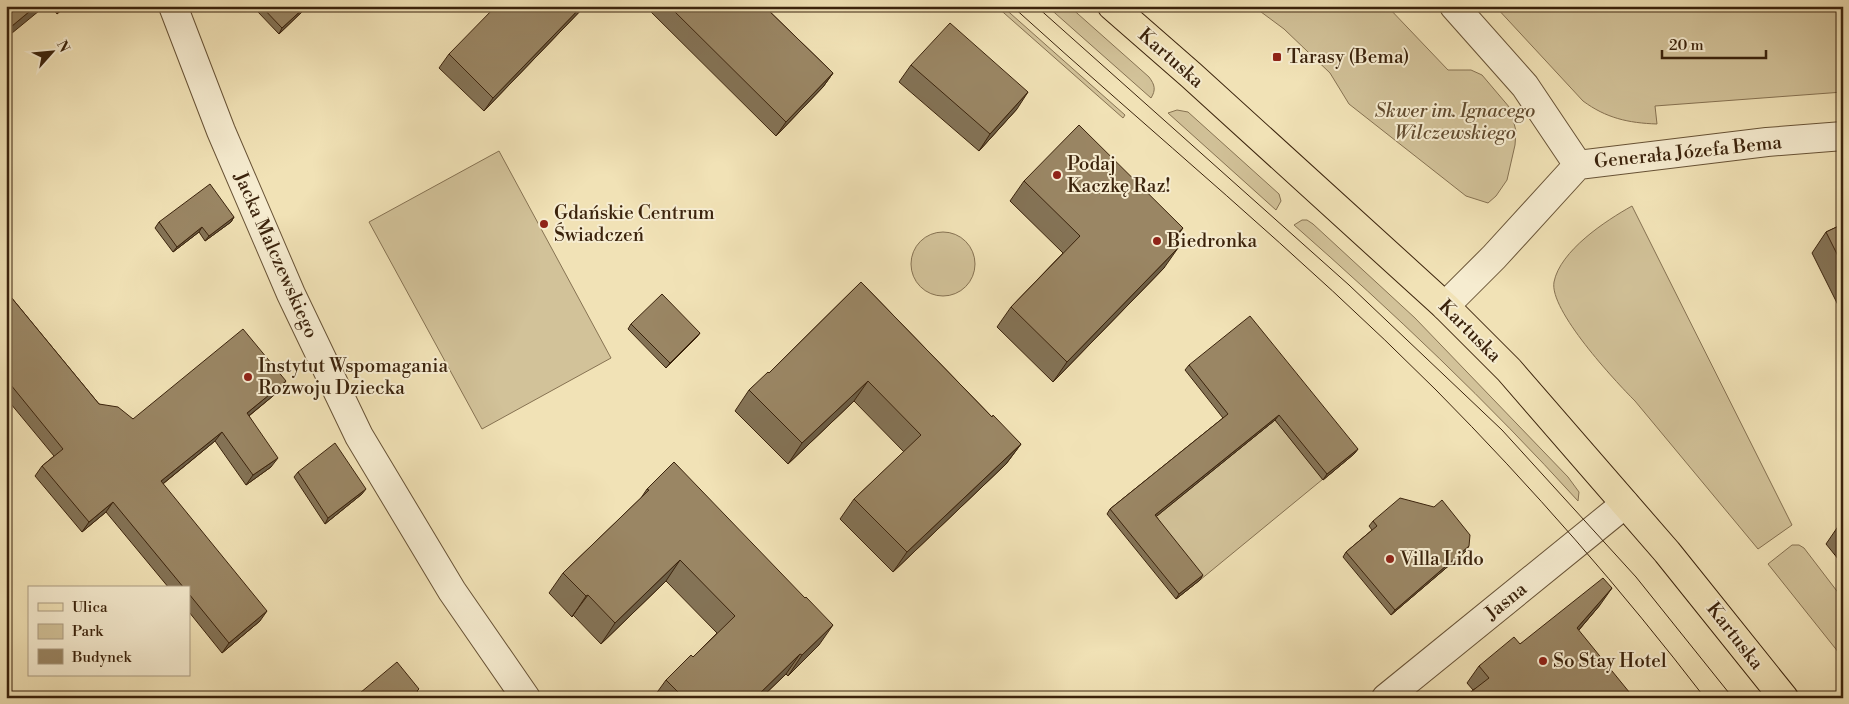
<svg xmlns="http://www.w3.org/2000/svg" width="1849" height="704" font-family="'Libre Bodoni',serif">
<rect width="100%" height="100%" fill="#f1e2b6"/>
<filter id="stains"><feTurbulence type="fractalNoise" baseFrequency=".004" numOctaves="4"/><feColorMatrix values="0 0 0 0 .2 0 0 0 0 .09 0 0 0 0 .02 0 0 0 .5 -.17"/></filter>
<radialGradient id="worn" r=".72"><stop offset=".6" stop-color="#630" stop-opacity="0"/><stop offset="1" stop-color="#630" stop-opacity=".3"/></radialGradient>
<g fill="#d2c299" stroke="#867252">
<polygon points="996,6 1002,6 1125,115 1123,118"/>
<path d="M1047 6H1069L1149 77C1155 85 1156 90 1151 98Z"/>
<polygon points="1253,6 1387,6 1448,70 1471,70 1482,75 1510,108 1516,131 1515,145 1507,180 1496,196 1488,203 1466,196 1349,104 1330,73 1284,29"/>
<path d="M1495 6H1843V92L1655 106 1657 124C1628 123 1606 118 1583 101Z"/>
<polygon points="1177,110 1188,112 1279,194 1281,201 1276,210 1168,113"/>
<polygon points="499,151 611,358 482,429 369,222"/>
<path d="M1632 206 1792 525 1758 549 1635 401C1615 381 1549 310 1554 282 1560 251 1605 221 1632 206Z"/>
<path d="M1302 220H1307L1313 224 1415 318 1568 477 1579 492 1578 501C1489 403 1393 312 1294 225Z"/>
<circle cx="943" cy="264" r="32"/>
<polygon points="1275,420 1323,479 1200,580 1152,520"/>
<polygon points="1792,545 1799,545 1804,548 1843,599 1843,658 1768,564"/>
</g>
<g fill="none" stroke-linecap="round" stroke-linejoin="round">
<defs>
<g id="minor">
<polyline points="173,6 221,131 291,294 359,436 452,591 526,698"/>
<polyline points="1454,6 1525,86 1578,165"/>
<polyline points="1445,306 1494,257 1578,165 1767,142 1843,136"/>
<polyline points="1386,698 1625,504"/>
</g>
<polyline id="major" points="1112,6 1191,75 1445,306 1509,370 1667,552 1784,698"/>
</defs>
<use href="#minor" stroke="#685336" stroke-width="30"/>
<use href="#major" stroke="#3b230c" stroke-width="30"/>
<use href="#minor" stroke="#f6ecd0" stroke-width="28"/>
<use href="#major" stroke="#f1e2b6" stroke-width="28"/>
<g stroke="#3b230c" stroke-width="1">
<path d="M1012 6C1153 134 1301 255 1436 390 1532 487 1622 590 1705 698"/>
<polyline points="1036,6 1349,285 1502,430 1636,577 1733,698"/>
</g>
</g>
<g fill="#847356" stroke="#3b230c">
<polygon points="51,6 66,6 57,14"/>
<polygon points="261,6 308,6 279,34 258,12"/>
<polygon points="585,6 484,111 439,68 449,54"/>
<polygon points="645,6 764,6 833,73 823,87 776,136"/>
<polygon points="911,65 1017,109 979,151 899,82"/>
<polygon points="1024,181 1172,242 1164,268 1053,382 997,327 1011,307 1063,253 1010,201"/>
<polygon points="234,217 231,222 205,241 199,232 173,252 155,228 159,222"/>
<polygon points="1843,224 1843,315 1812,253 1826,232"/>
<polygon points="861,282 992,417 1021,444 1006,464 893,572 840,519 854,499 904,452 854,401 788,464 735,411 749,390 769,373"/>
<polygon points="6,291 99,404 133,419 279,391 249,416 271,467 246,485 215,441 163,484 260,621 222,653 189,612 189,588 169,588 106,512 82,532 35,476 42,466 54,456 6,398"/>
<polygon points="631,324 700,333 696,338 666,368 628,329"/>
<polygon points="1189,365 1358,449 1354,454 1323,480 1275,420 1156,516 1200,580 1176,599 1107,514 1110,509 1223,418 1185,370"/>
<polygon points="298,472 362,494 325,524 294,477"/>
<polygon points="647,489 819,645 788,676 786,674 761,698 653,698 666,680 693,657 717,633 666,581 601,644 573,615 572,617 549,593 563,573 641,498"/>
<polygon points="1373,521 1466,551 1391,615 1343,557 1346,552 1372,530 1369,526"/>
<polygon points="1843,522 1843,565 1826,544 1839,525"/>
<polygon points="1600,605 1579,630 1473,690 1467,683 1479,666 1520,644"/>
</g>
<g fill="#6c5e46" stroke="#3b230c">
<polygon points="36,6 45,6 6,38 6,31"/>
<polygon points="62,6 66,6 57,14"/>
<polygon points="306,6 308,6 279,34 282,28"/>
<polygon points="582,6 585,6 484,111 493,98"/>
<polygon points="833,73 823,87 776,136 786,122"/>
<polygon points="1028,92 1017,109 979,151 990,134"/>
<polygon points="234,217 231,222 205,241 209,236"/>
<polygon points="202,227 199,232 173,252 177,247"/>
<polygon points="1183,228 1169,248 1170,240"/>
<polygon points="1178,248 1164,268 1053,382 1067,362"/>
<polygon points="700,333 696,338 666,368 670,363"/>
<polygon points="286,381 279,391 240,423 247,413"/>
<polygon points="868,381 854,401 788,464 802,443"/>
<polygon points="1279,415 1275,420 1152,520 1155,515"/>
<polygon points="222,432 215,441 154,491 161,481"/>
<polygon points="1021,444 1006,464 893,572 907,552"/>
<polygon points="1358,449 1354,454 1323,480 1327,474"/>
<polygon points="278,458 271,467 246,485 253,475"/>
<polygon points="366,489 362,494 325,524 328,518"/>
<polygon points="113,502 106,512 82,532 89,522"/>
<polygon points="1469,546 1466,551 1391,615 1395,610"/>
<polygon points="680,560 666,581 601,644 615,623"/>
<polygon points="1203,575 1200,580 1176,599 1179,594"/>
<polygon points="1612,588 1600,605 1566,645 1577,628"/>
<polygon points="588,595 573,615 572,617 586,596"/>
<polygon points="267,611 260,621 222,653 229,643"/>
<polygon points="833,625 819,645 788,676 802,655"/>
<polygon points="800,654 786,674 761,698 755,698"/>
</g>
<g fill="#9a8664" stroke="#3b230c">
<polygon points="6,6 36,6 6,31"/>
<polygon points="261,6 306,6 282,28"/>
<polygon points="496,6 582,6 493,98 449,54"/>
<polygon points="669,6 764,6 833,73 786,122"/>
<polygon points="950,23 1028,92 990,134 911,65"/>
<polygon points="1079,125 1183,228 1170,240 1178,248 1067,362 1011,307 1080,236 1024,181"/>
<polygon points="210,184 234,217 209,236 202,227 177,247 159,222"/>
<polygon points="1843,224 1843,266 1826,232"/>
<polygon points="861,282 992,417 993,415 1021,444 907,552 854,499 921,435 868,381 802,443 749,390 768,372 769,373"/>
<polygon points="6,291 99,404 118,407 133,419 243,329 286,381 247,413 278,458 253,475 222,432 161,481 267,611 229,643 189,594 189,588 184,588 113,502 89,522 42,466 63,449 6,379"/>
<polygon points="662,294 700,333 670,363 631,324"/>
<polygon points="1250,316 1358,449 1327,474 1279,415 1155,515 1203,575 1179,594 1110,509 1228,414 1189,365"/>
<polygon points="335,443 366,489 328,518 298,472"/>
<polygon points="674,462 805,598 806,597 833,625 802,655 800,654 755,698 684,698 666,680 691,655 693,657 735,616 680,560 615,623 588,595 586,596 563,573 649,490 647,489"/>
<polygon points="1400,498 1434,507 1442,500 1470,535 1469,546 1395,610 1346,552 1377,526 1373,521"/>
<polygon points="1843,522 1843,531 1839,525"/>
<polygon points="1603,578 1612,588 1577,628 1634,698 1463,698 1489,678 1479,666 1514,637 1520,644"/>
<polygon points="397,662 419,689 417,691 422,698 354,698"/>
</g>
<g fill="#8f2418" stroke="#f6ecd0" stroke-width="2">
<rect x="1272" y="52" width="10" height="10" rx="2.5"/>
<circle cx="1057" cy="175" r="5"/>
<circle cx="544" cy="224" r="5"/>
<circle cx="1157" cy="241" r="5"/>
<circle cx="248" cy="377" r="5"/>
<circle cx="1390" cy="559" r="5"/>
<circle cx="1543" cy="661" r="5"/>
</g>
<g text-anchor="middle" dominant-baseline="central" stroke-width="4" stroke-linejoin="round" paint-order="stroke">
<g font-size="19" fill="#3b230c" stroke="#f6ecd0" text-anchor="start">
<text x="1287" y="57">Tarasy (Bema)</text>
<text x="1067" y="164">Podaj<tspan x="1067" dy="22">Kaczkę Raz!</tspan></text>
<text x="554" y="213">Gdańskie Centrum<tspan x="554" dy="22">Świadczeń</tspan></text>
<text x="1167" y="241">Biedronka</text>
<text x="258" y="366">Instytut Wspomagania<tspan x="258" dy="22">Rozwoju Dziecka</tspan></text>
<text x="1400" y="559">Villa Lido</text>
<text x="1553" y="661">So Stay Hotel</text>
</g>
<g font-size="19" fill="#3b230c" stroke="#f6ecd0">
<text transform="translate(1171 58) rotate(41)">Kartuska</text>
<text transform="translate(1688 152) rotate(-6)">Generała Józefa Bema</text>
<text transform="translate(276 255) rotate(66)">Jacka Malczewskiego</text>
<text transform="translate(1470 331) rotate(45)">Kartuska</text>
<text transform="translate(1506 601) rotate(-39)">Jasna</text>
<text transform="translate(1735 636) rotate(52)">Kartuska</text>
</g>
<g font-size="19" font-style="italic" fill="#614b2f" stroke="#f6ecd0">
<text x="1455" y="111">Skwer im. Ignacego<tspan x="1455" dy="22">Wilczewskiego</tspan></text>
</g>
</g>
<rect width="1849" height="704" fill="none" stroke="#f1e2b6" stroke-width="25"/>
<rect x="8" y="8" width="1834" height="689" fill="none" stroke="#3b230c" stroke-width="2.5"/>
<rect x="12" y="12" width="1824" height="679" fill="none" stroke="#3b230c"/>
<rect x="28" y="586" width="162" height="90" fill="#f6ecd0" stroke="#ab9c82"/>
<rect x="38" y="603" width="25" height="8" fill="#f1e2b6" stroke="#ab9c82"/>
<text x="72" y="612" font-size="15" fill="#3b230c">Ulica</text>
<rect x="38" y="624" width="25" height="15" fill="#d2c299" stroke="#ab9c82"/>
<text x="72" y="636" font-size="15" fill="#3b230c">Park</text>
<rect x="38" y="649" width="25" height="15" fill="#9a8664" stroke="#ab9c82"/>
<text x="72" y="662" font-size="15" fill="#3b230c">Budynek</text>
<g transform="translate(52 52) rotate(63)" stroke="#f6ecd0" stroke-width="4" paint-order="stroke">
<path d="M0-4L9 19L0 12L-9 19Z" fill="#3b230c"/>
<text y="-8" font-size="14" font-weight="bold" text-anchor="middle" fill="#3b230c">N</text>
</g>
<path d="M1662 50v8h104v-8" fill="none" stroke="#3b230c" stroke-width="2.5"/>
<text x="1669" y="50" font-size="15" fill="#3b230c" stroke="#f6ecd0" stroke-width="4" paint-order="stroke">20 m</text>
<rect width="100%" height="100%" filter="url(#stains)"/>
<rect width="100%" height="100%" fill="url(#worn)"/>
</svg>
